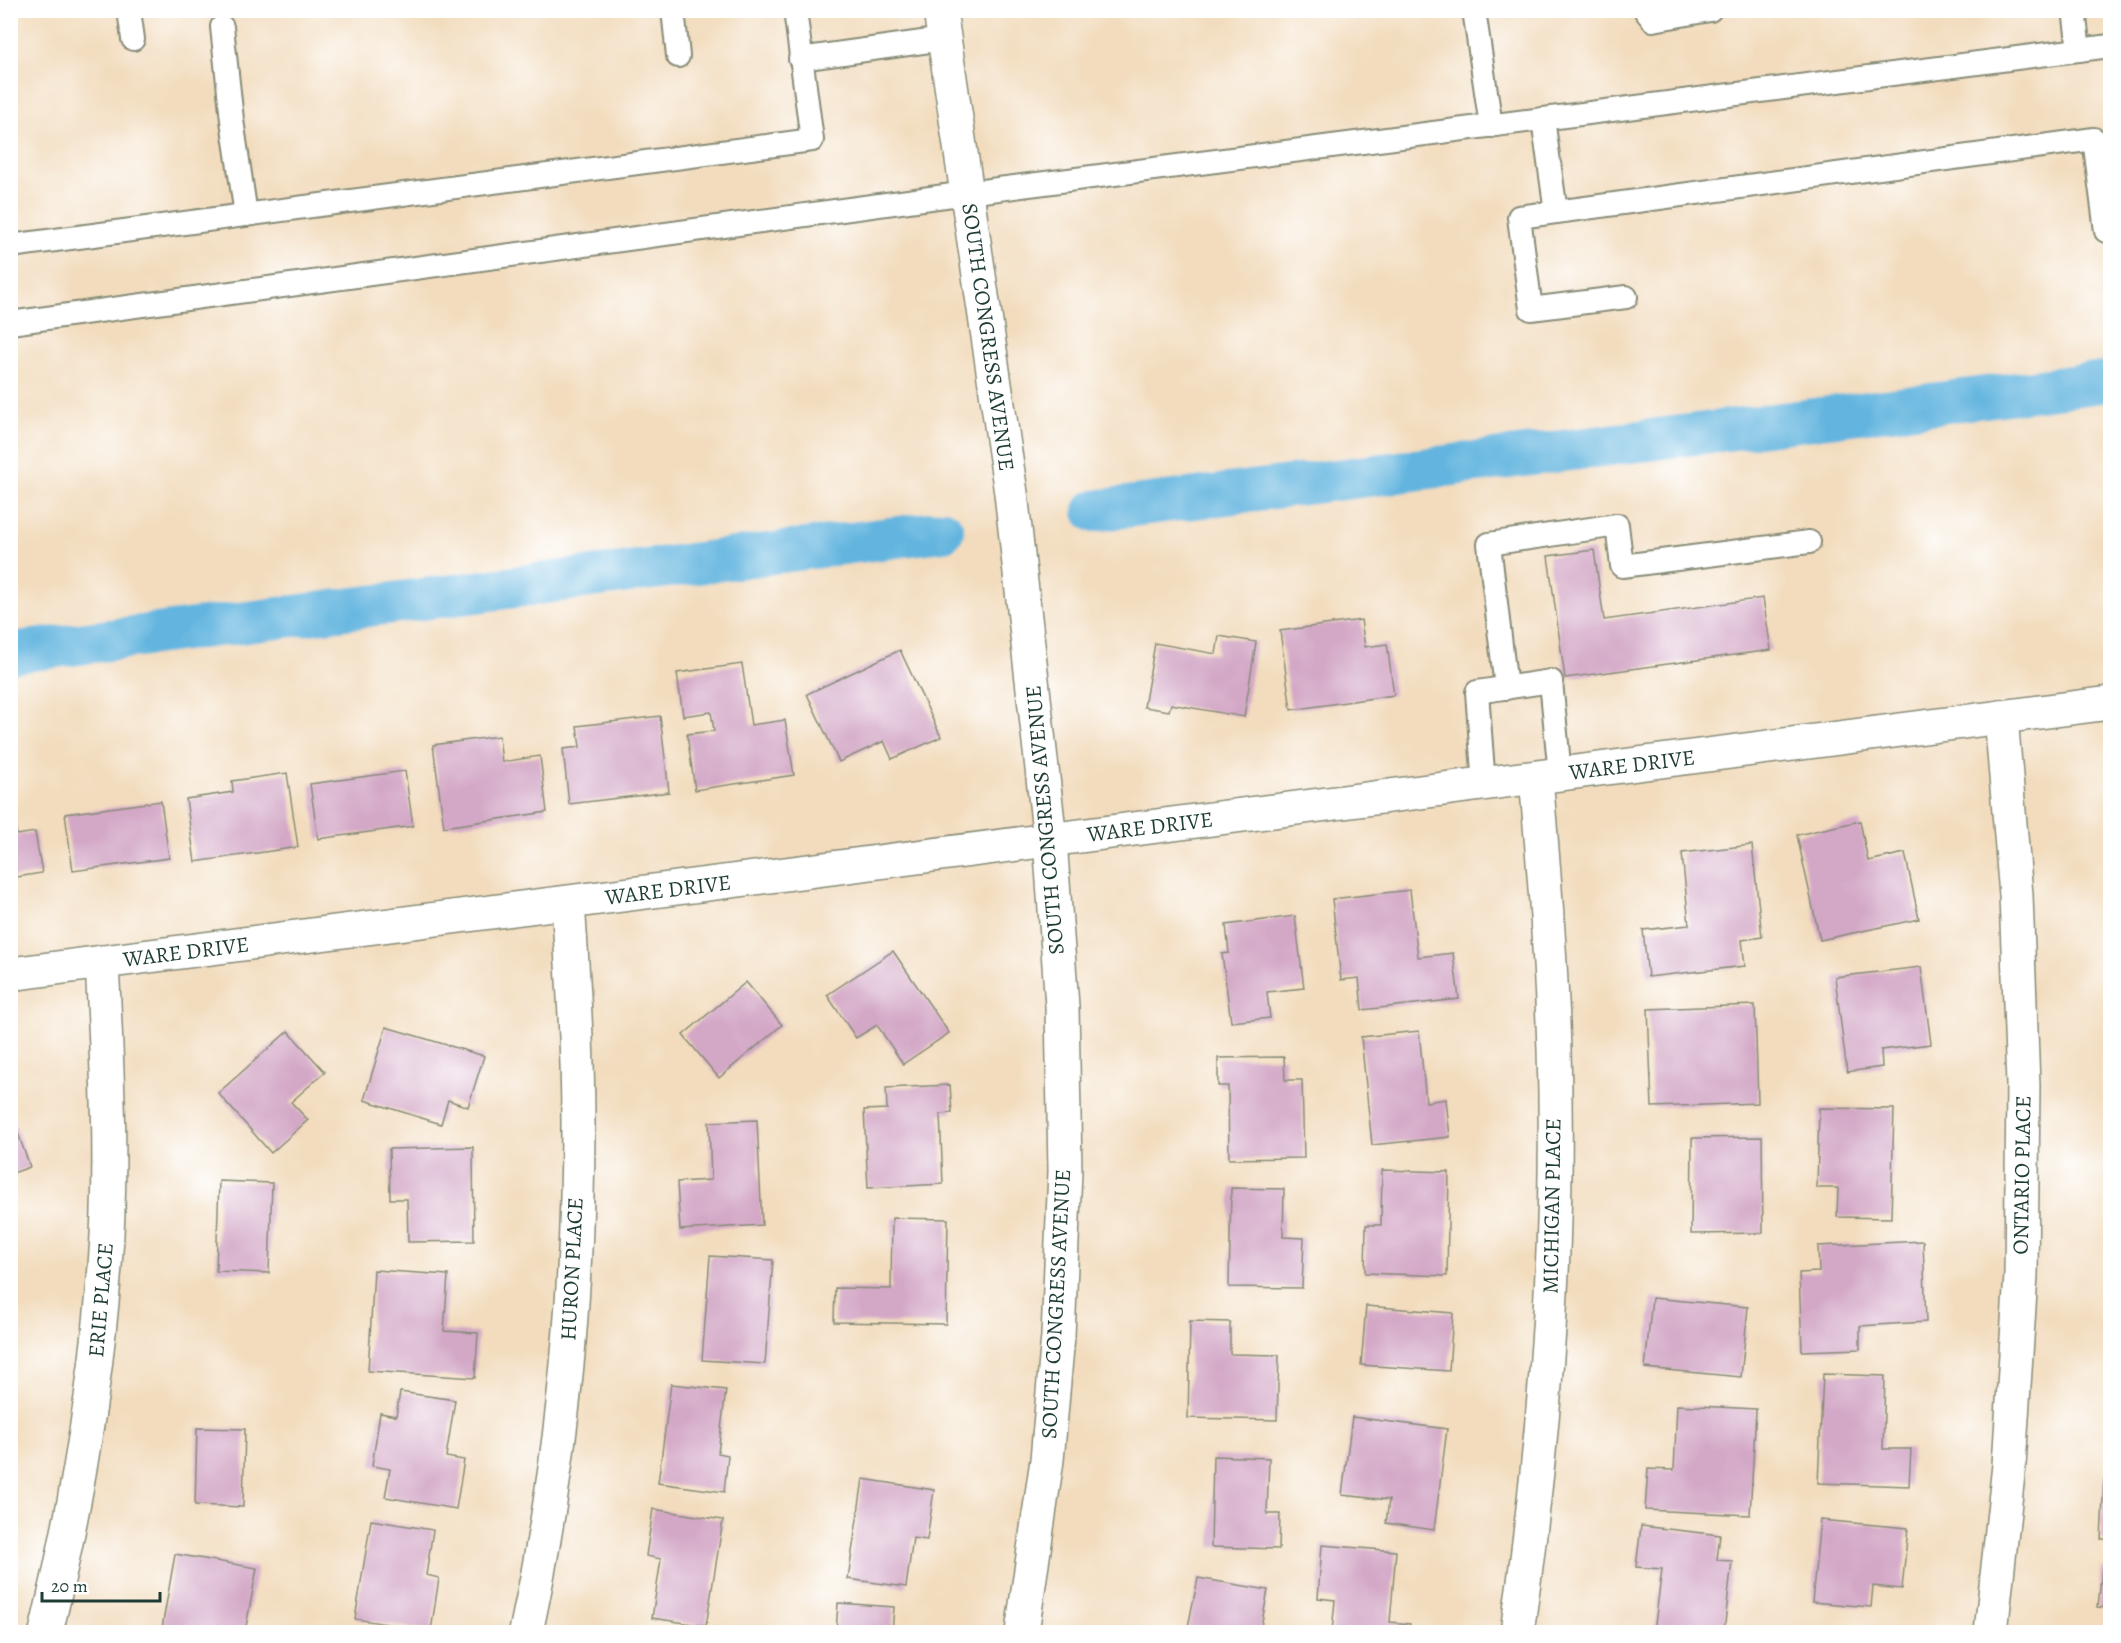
<svg xmlns="http://www.w3.org/2000/svg" width="2121" height="1643" font-family="Alegreya,serif">
<rect width="100%" height="100%" fill="#fff"/>
<filter id="ink" filterUnits="userSpaceOnUse"><feTurbulence type="fractalNoise" baseFrequency=".0167" numOctaves="2"/><feDisplacementMap in="SourceGraphic" scale="12" xChannelSelector="R" yChannelSelector="G"/><feConvolveMatrix kernelMatrix="1 2 1 2 8 2 1 2 1" color-interpolation-filters="sRGB"/></filter>
<filter id="wash" filterUnits="userSpaceOnUse"><feTurbulence type="fractalNoise" baseFrequency=".008" numOctaves="4" result="noise"/><feDisplacementMap in="SourceGraphic" scale="24" xChannelSelector="R" yChannelSelector="G"/><feGaussianBlur stdDeviation="1.35" result="paint"/><feColorMatrix in="noise" values="0 0 0 0 0 0 0 0 0 0 0 0 0 0 0 0 0 1.4 0 .05"/><feComposite in="paint" operator="in"/></filter>
<g filter="url(#wash)">
<rect width="100%" height="100%" fill="#f2dcbd"/>
<g fill="none" stroke-linecap="round" stroke-linejoin="round">
<g stroke="#64b5df" stroke-width="42">
<polyline points="1094,511 2110,381"/>
<polyline points="10,653 943,531"/>
</g>
</g>
<g id="blocks">
<g fill="#d3a7c6">
<polygon points="1594,550 1604,620 1763,598 1771,650 1565,678 1548,556"/>
<polygon points="1361,620 1365,647 1387,644 1394,695 1291,710 1280,631"/>
<polygon points="1219,636 1256,642 1244,717 1171,704 1169,711 1144,707 1155,643 1216,654"/>
<polygon points="900,650 941,737 892,759 884,741 839,762 807,694"/>
<polygon points="742,664 751,725 785,720 794,775 695,790 687,734 714,731 711,712 683,716 677,673"/>
<polygon points="660,716 669,792 569,804 563,749 580,747 577,726"/>
<polygon points="499,736 502,762 540,756 547,812 444,827 433,745"/>
<polygon points="405,771 413,826 318,839 310,784"/>
<polygon points="287,773 298,847 195,862 186,799 233,792 232,781"/>
<polygon points="161,801 169,858 73,871 65,814"/>
<polygon points="10,803 17,835 35,832 42,873 10,878"/>
<polygon points="1860,821 1868,861 1905,853 1919,919 1820,940 1797,835"/>
<polygon points="1752,845 1762,937 1742,940 1745,966 1648,977 1643,930 1689,925 1682,853"/>
<polygon points="1410,890 1418,957 1453,953 1459,999 1362,1010 1359,978 1341,980 1332,899"/>
<polygon points="1295,916 1304,988 1267,992 1270,1018 1231,1022 1222,954 1229,953 1226,925"/>
<polygon points="893,951 949,1033 903,1064 877,1025 856,1038 827,995"/>
<polygon points="1921,967 1931,1044 1881,1050 1882,1067 1847,1072 1835,977"/>
<polygon points="746,982 782,1025 719,1078 683,1035"/>
<polygon points="1755,1005 1758,1103 1652,1107 1648,1009"/>
<polygon points="386,1027 484,1056 468,1107 448,1100 441,1124 364,1100"/>
<polygon points="288,1031 325,1072 291,1102 308,1120 271,1153 218,1093"/>
<polygon points="1419,1031 1426,1102 1446,1099 1450,1137 1372,1145 1361,1037"/>
<polygon points="1284,1057 1285,1080 1302,1080 1304,1158 1229,1159 1228,1086 1218,1086 1218,1058"/>
<polygon points="950,1085 952,1113 940,1114 943,1184 868,1188 864,1110 887,1109 886,1088"/>
<polygon points="1819,1108 1894,1109 1891,1218 1837,1217 1838,1188 1817,1188"/>
<polygon points="757,1120 762,1225 680,1230 677,1182 711,1180 709,1122"/>
<polygon points="14,1122 30,1167 10,1174 10,1123"/>
<polygon points="1762,1137 1763,1233 1691,1234 1692,1138"/>
<polygon points="473,1147 474,1241 408,1242 407,1199 390,1199 389,1149"/>
<polygon points="1382,1170 1449,1172 1447,1276 1365,1273 1366,1225 1381,1225"/>
<polygon points="219,1181 272,1183 269,1273 216,1271"/>
<polygon points="1231,1188 1284,1189 1283,1237 1304,1238 1302,1288 1229,1287"/>
<polygon points="892,1218 948,1219 946,1324 834,1322 835,1288 891,1289"/>
<polygon points="1923,1241 1926,1322 1860,1326 1860,1349 1802,1351 1799,1273 1819,1272 1818,1246"/>
<polygon points="710,1256 773,1260 765,1364 702,1360"/>
<polygon points="374,1270 448,1275 444,1331 478,1333 475,1378 368,1371"/>
<polygon points="1652,1298 1748,1307 1741,1377 1645,1368"/>
<polygon points="1366,1306 1453,1313 1449,1371 1361,1365"/>
<polygon points="1190,1321 1230,1322 1230,1354 1279,1355 1277,1420 1188,1418"/>
<polygon points="1823,1374 1885,1376 1883,1449 1911,1449 1909,1486 1818,1483"/>
<polygon points="671,1384 726,1390 718,1453 728,1455 724,1492 658,1483"/>
<polygon points="400,1392 455,1400 446,1457 464,1460 456,1509 385,1497 390,1469 372,1466 380,1413 396,1416"/>
<polygon points="1677,1405 1756,1409 1750,1515 1645,1510 1648,1469 1674,1470"/>
<polygon points="1352,1417 1447,1429 1434,1530 1386,1523 1389,1500 1342,1495"/>
<polygon points="197,1428 245,1429 243,1507 195,1505"/>
<polygon points="1213,1456 1269,1458 1267,1514 1280,1514 1279,1549 1211,1547"/>
<polygon points="863,1479 934,1490 927,1540 913,1538 906,1587 848,1579"/>
<polygon points="2104,1479 2110,1480 2110,1539 2101,1539"/>
<polygon points="653,1509 723,1520 706,1626 652,1618 661,1559 646,1556"/>
<polygon points="371,1520 433,1530 426,1575 439,1578 431,1631 355,1619"/>
<polygon points="1820,1520 1908,1528 1902,1589 1873,1586 1871,1607 1812,1602"/>
<polygon points="1641,1526 1720,1535 1717,1560 1732,1561 1724,1632 1654,1632 1662,1569 1636,1567"/>
<polygon points="1322,1545 1396,1551 1390,1622 1410,1624 1409,1632 1332,1632 1335,1600 1318,1598"/>
<polygon points="175,1554 257,1568 245,1632 188,1632 162,1628"/>
<polygon points="2102,1568 2110,1569 2110,1608 2098,1607"/>
<polygon points="1198,1578 1268,1590 1260,1632 1206,1632 1206,1630 1188,1627"/>
<polygon points="838,1603 894,1607 892,1632 836,1632"/>
</g>
</g>
</g>
<g filter="url(#ink)">
<use href="#blocks" fill-opacity="0" stroke="#888c78" stroke-width="1.5"/>
<g fill="none" stroke-linecap="round" stroke-linejoin="round">
<defs>
<g id="service">
<polyline points="129,10 133,39"/>
<polyline points="673,10 678,56"/>
<polyline points="1474,10 1491,126"/>
<polyline points="1645,10 1653,20 1710,10"/>
<polyline points="2074,10 2079,50"/>
<polyline points="222,27 232,120 246,215"/>
<polyline points="800,59 944,39"/>
<polyline points="1543,119 1556,212 1519,217 1531,309 1626,297"/>
<polyline points="1556,212 2094,139 2106,231"/>
<polyline points="10,246 812,140 795,10"/>
<polyline points="10,323 967,193 2110,46"/>
<polyline points="1506,688 1489,544 1617,525 1622,566 1809,542"/>
<polyline points="1484,785 1477,692 1551,681 1560,775"/>
</g>
<g id="minor">
<polyline points="10,974 2110,703"/>
<path d="M46 1632C75 1512 96 1390 105 1266 113 1165 107 1064 102 962"/>
<path d="M526 1632C562 1466 578 1294 578 1124 578 1050 573 976 568 903"/>
<path d="M1517 1632C1545 1440 1560 1244 1554 1049 1551 959 1544 868 1536 778"/>
<polyline points="1991,1632 2009,1465 2021,1275 2023,1085 2016,895 2001,717"/>
</g>
<polyline id="tertiary" points="940,10 1011,493 1050,840 1062,1006 1065,1171 1058,1336 1047,1460 1022,1632"/>
</defs>
<use href="#service" stroke="#888c78" stroke-width="26"/>
<use href="#minor" stroke="#888c78" stroke-width="36"/>
<use href="#tertiary" stroke="#888c78" stroke-width="36"/>
<use href="#service" stroke="#fff" stroke-width="22"/>
<use href="#minor" stroke="#fff" stroke-width="33"/>
<use href="#tertiary" stroke="#fff" stroke-width="33"/>
</g>
</g>
<g text-anchor="middle" dominant-baseline="central" stroke-width="6" stroke-linejoin="round" paint-order="stroke">
<g font-size="22" fill="#1f3d34" stroke="#fff">
<text transform="translate(988 337) rotate(82)">SOUTH CONGRESS AVENUE</text>
<text transform="translate(1632 765) rotate(-7)">WARE DRIVE</text>
<text transform="translate(1045 820) rotate(-95)">SOUTH CONGRESS AVENUE</text>
<text transform="translate(1150 827) rotate(-7)">WARE DRIVE</text>
<text transform="translate(668 890) rotate(-7)">WARE DRIVE</text>
<text transform="translate(186 952) rotate(-7)">WARE DRIVE</text>
<text transform="translate(2022 1175) rotate(-89)">ONTARIO PLACE</text>
<text transform="translate(1552 1206) rotate(-89)">MICHIGAN PLACE</text>
<text transform="translate(572 1269) rotate(-87)">HURON PLACE</text>
<text transform="translate(101 1300) rotate(-85)">ERIE PLACE</text>
<text transform="translate(1056 1304) rotate(-87)">SOUTH CONGRESS AVENUE</text>
</g>
</g>
<rect width="2121" height="1643" fill="none" stroke="#fff" stroke-width="36"/>
<path d="M42 1592v9h118v-9" fill="none" stroke="#1f3d34" stroke-width="3"/>
<text x="51" y="1592" font-size="18" fill="#1f3d34" stroke="#ffffff" stroke-width="4.5" paint-order="stroke">20 m</text>
</svg>
